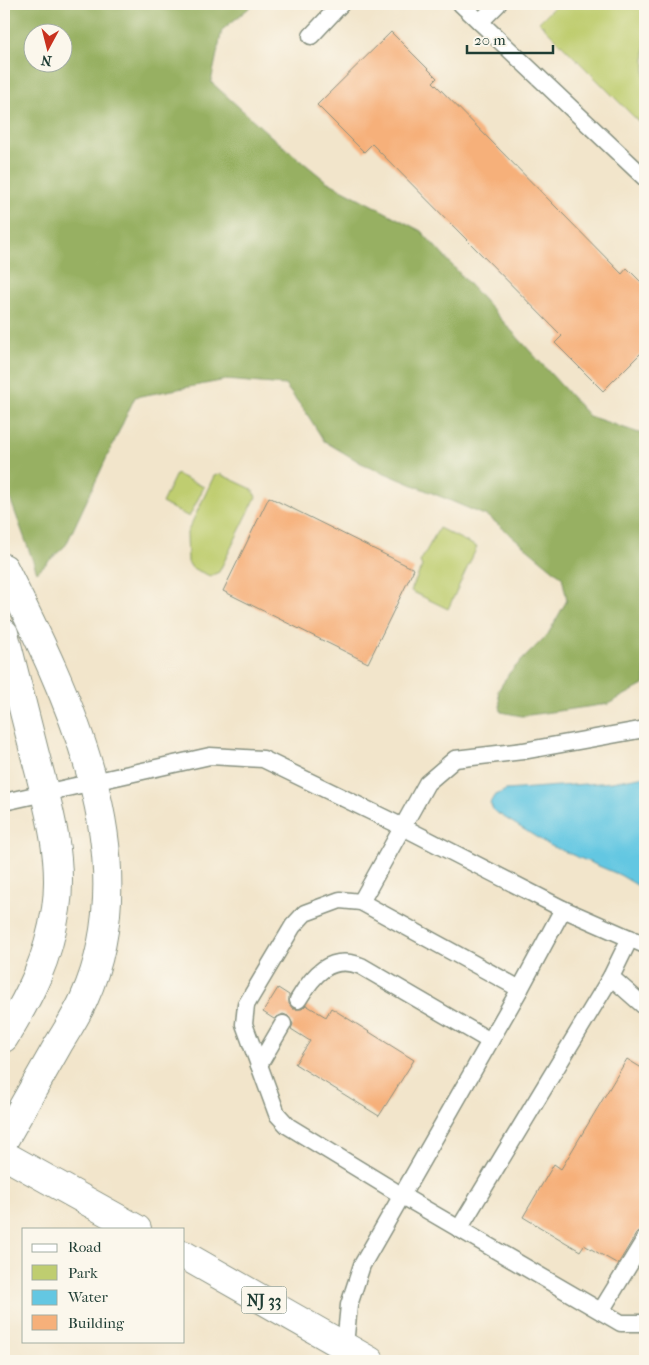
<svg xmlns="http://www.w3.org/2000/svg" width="649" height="1365" font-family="'IM FELL French Canon',serif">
<rect width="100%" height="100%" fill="#fbf7ec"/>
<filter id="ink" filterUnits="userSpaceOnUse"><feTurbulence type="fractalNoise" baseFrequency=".02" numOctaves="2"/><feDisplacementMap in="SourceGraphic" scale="10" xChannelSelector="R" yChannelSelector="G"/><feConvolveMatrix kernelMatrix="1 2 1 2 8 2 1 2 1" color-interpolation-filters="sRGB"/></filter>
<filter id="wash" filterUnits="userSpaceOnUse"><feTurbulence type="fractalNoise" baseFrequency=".0096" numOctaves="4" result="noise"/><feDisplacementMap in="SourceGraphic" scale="20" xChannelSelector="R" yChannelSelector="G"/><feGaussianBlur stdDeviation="1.12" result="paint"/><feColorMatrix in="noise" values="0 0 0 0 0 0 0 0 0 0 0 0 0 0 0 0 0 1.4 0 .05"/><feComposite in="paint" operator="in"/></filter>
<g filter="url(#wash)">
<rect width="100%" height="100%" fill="#f2e5cb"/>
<g fill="#bfcd70" stroke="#6f8552">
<polygon points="557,4 645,4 645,128 539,22"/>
<polygon points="176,474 204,487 189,517 162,503"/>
<polygon points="220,474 252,489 256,497 219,572 210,576 192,568 188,562 187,533 214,476"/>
<polygon points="439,528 477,547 448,609 411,591 422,566 420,562"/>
</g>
<path fill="#97b062" stroke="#5b764b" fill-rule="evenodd" d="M4 4H254L222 30 211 82 272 137 326 181 421 231 589 416 645 435V684L608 704 522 716 501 712 498 691 510 672 548 634 567 600 562 577 489 517 361 463 324 441 307 414 285 385 226 380 135 397 66 545 37 572 4 482ZM32 32H62V62H32Z"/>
<polygon fill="#64c7e2" stroke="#42828b" points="645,776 645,890 620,875 549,845 494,811 490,803 494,796 506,790 612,782"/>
<g id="blocks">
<g fill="#f6b07a">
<polygon points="391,32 437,78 433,82 622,274 627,268 645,286 645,349 603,391 555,343 562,336 372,144 364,152 317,105"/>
<polygon points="269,497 414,569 368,663 223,591"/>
<polygon points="278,988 289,995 289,1004 293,1009 302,1009 306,1005 326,1017 331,1008 414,1060 379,1116 295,1064 310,1041 291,1029 293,1024 288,1016 283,1014 274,1019 263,1012"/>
<polygon points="627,1059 645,1070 645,1224 636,1234 618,1264 584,1245 580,1251 523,1217 554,1164 561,1169"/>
</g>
</g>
</g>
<g filter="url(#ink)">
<use href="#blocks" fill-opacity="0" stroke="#889180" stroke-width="1"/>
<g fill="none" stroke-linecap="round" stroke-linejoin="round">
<defs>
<g id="service">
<polyline points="461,4 645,178"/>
<polyline points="480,22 498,4"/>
<polyline points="311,36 341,4"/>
<polyline points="4,802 210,756 263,759 401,826 563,909 645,945"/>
<polyline points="361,902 427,783 455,759 523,751 645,729"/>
<polyline points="611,977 645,1007"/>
<polyline points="520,989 361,902 340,900 305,913 293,926 246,1005 244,1024 277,1114 288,1126 401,1195 621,1323 645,1323"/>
<path d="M298 1000C313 975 330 954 361 966L490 1041"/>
<polyline points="259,1065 283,1024"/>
<polyline points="459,1229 611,977 630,938"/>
<polyline points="601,1311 645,1239"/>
<polyline points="345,1345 349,1305 362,1265 520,989 563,909"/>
</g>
<g id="minor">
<path d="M4 568C68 696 148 856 84 999 77 1015 67 1030 58 1045 40 1077 22 1108 4 1140"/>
<path d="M4 633C14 673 24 712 34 751 47 801 64 857 56 909 48 960 31 994 4 1038"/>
</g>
<g id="primary">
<polyline points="4,1155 137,1229"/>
<polyline points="184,1255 370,1361"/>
</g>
</defs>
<use href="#service" stroke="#889180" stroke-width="19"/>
<use href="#minor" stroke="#889180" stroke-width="30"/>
<use href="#primary" stroke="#889180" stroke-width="30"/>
<use href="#service" stroke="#fff" stroke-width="16"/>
<use href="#minor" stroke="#fff" stroke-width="28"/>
<use href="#primary" stroke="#fff" stroke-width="28"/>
</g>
</g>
<g text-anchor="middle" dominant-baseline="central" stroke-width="4" stroke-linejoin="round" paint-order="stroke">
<rect fill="#fbf7ec" stroke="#61756b" stroke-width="1" x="241.5" y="1286.5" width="45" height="27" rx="4"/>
<g font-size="16" font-weight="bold" fill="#1f3d34">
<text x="264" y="1300">NJ 33</text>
</g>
</g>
<rect width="649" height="1365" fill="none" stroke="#fbf7ec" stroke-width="20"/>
<rect x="22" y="1228" width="162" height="115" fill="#fbf7ec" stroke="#a3ada2"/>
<rect x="32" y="1244" width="25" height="8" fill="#ffffff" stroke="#a3ada2"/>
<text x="68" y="1252" font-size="15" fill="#1f3d34">Road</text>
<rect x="32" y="1265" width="25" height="15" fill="#bfcd70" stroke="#a3ada2"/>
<text x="68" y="1278" font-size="15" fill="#1f3d34">Park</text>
<rect x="32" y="1290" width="25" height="15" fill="#64c7e2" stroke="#a3ada2"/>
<text x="68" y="1302" font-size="15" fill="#1f3d34">Water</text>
<rect x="32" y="1315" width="25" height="15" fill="#f6b07a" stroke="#a3ada2"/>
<text x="68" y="1328" font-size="15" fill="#1f3d34">Building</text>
<g transform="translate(48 48) rotate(187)"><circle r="24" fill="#fbf7ec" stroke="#a3ada2"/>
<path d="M0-4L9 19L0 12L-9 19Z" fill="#c8321e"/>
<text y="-8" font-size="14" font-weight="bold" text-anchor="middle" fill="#1f3d34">N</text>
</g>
<path d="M467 45v8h86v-8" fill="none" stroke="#1f3d34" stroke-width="2.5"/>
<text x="474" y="45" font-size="15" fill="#1f3d34" stroke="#fbf7ec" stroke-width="4" paint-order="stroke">20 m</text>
</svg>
